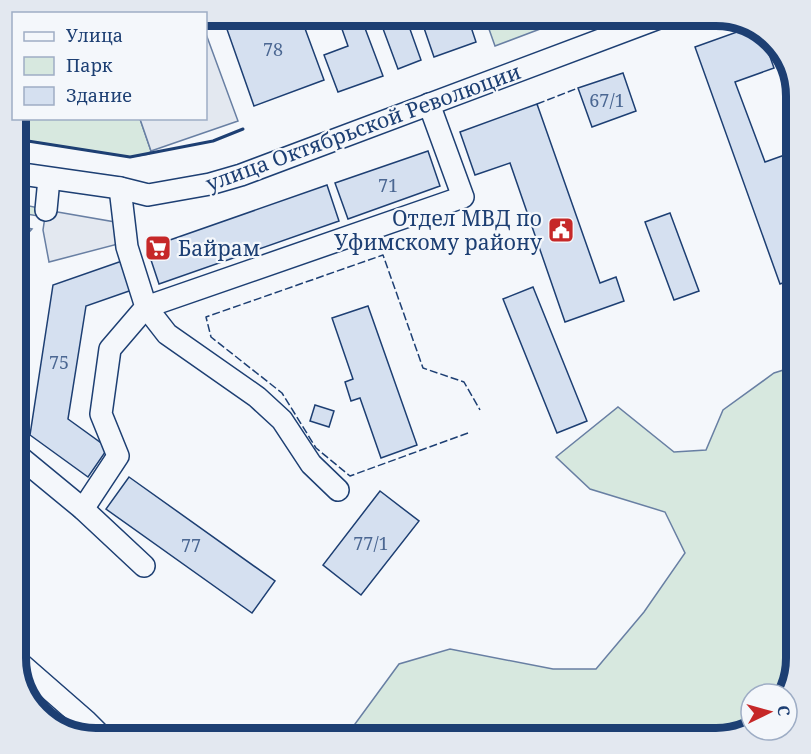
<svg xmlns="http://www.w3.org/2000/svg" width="811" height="754" font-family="'Noto Serif',serif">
<rect width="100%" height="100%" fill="#f4f7fb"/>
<g fill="#d7e8df" stroke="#687fa3" stroke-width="1.5">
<polygon points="484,15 563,15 564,20 495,46"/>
<polygon points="15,119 140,119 151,151 149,154 130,157 15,139"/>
<polygon points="15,203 39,208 38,216 15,212"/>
<polygon points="15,225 32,229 15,248"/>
<polygon points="796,366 796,658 781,693 751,694 751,715 718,739 344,739 399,664 450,649 553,669 596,669 644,612 685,553 665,512 590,489 556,457 618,407 674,452 706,450 723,410 774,373"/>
</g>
<g fill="#e3e8f0" stroke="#687fa3" stroke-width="1.5">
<polygon points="206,34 238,121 151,151 140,119 206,118"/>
<polygon points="46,210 115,222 118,244 49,262 43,230"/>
</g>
<g fill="#d5e0f0" stroke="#1d3f73" stroke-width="1.5">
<polygon points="231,15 300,15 324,80 254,106 223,18"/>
<polygon points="337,15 360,15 383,76 338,92 324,55 348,46"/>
<polygon points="437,15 467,15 476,42 434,57 424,28 439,23"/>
<polygon points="406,18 421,60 398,69 382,26"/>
<polygon points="748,28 762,34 774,68 735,82 765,162 793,152 796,161 796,208 791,210 796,224 796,278 780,284 695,47"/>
<polygon points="623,73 636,111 592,127 578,88"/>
<polygon points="537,104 600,283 616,277 624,301 565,322 510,163 475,175 460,132"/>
<polygon points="428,151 440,186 348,219 335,183"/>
<polygon points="327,185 339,221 159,284 147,248"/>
<polygon points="670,213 699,291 674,300 645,222"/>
<polygon points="122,261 132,290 86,306 68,419 108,448 88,477 30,435 53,285"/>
<polygon points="533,287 587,421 557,433 503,299"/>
<polygon points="368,306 417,445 381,458 360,398 351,401 345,382 353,379 332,318"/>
<polygon points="315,405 334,411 329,427 310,421"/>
<polygon points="129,477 275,581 252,613 106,509"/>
<polygon points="380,491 419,521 361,595 323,565"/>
</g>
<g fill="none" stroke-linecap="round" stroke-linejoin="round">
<defs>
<g id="minor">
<polyline points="15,173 120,188 148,195 210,184 241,175 667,15"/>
<polyline points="46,210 49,179"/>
<polyline points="15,453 83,509 144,566"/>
<polyline points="338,490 311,464 282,420 257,397 167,334 146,307 463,197 429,104"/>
<polyline points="83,509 118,456 101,414 110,349 146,307 127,247 120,188"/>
<polyline points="15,659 86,721 104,739"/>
</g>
</defs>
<use href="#minor" stroke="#1d3f73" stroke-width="24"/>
<use href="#minor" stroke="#f4f7fb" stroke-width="21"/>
<g stroke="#1d3f73" stroke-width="1.5" stroke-dasharray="8 3" stroke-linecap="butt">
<polyline points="537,104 578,88"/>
<polyline points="468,433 350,476 316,448 282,393 211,337 206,317 383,255 423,368 464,382 480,410"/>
</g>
<polyline stroke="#1d3f73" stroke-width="3" points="15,139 130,157 213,141 243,129"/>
</g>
<defs>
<symbol id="civic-square" viewBox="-11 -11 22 22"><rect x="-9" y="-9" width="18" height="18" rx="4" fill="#c62828" stroke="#f4f7fb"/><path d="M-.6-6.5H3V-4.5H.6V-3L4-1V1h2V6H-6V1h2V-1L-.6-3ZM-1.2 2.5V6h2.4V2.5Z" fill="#fff"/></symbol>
<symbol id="supermarket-square" viewBox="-11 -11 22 22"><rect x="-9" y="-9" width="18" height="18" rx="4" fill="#c62828" stroke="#f4f7fb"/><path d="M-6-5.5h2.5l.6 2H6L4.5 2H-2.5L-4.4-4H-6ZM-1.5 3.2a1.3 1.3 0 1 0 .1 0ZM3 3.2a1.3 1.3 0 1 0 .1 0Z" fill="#fff"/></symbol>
</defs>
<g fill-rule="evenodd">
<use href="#civic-square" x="546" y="215" width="30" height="30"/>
<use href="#supermarket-square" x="143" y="233" width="30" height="30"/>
</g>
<g text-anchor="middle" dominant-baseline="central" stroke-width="4.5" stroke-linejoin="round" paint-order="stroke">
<g font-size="18" fill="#4b6792">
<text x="273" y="49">78</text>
<text x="607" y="100">67/1</text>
<text x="388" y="185">71</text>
<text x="59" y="362">75</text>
<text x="371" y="543">77/1</text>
<text x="191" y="545">77</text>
</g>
<g font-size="21" fill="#1d3f73" stroke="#f4f7fb">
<text transform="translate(363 127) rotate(-20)">улица Октябрьской Революции</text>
</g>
<g font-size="21" fill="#1d3f73" stroke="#f4f7fb" text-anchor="end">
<text x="542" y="218">Отдел МВД по<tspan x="542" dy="24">Уфимскому району</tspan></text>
<text x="178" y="248" text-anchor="start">Байрам</text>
</g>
</g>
<path d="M0 0H811V754H0ZM96 26H716A70 70 0 0 1 786 96V658A70 70 0 0 1 716 728H96A70 70 0 0 1 26 658V96A70 70 0 0 1 96 26Z" fill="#e3e8f0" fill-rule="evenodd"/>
<path fill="none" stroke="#1d3f73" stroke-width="8" d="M96 26H716A70 70 0 0 1 786 96V658A70 70 0 0 1 716 728H96A70 70 0 0 1 26 658V96A70 70 0 0 1 96 26Z"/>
<rect x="12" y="12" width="195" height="108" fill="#f4f7fb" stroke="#9eadc5" stroke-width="1.5"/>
<rect x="24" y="32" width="30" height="9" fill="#f4f7fb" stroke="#9eadc5" stroke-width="1.5"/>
<text x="66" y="42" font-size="18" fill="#1d3f73">Улица</text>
<rect x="24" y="57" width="30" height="18" fill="#d7e8df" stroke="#9eadc5" stroke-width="1.5"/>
<text x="66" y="72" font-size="18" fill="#1d3f73">Парк</text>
<rect x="24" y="87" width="30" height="18" fill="#d5e0f0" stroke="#9eadc5" stroke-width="1.5"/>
<text x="66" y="102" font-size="18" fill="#1d3f73">Здание</text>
<g transform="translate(769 712) rotate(85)"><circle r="28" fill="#f4f7fb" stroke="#9eadc5" stroke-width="1.5"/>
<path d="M0-4.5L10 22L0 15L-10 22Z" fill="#c62828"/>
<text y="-9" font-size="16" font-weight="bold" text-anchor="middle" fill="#1d3f73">С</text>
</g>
</svg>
